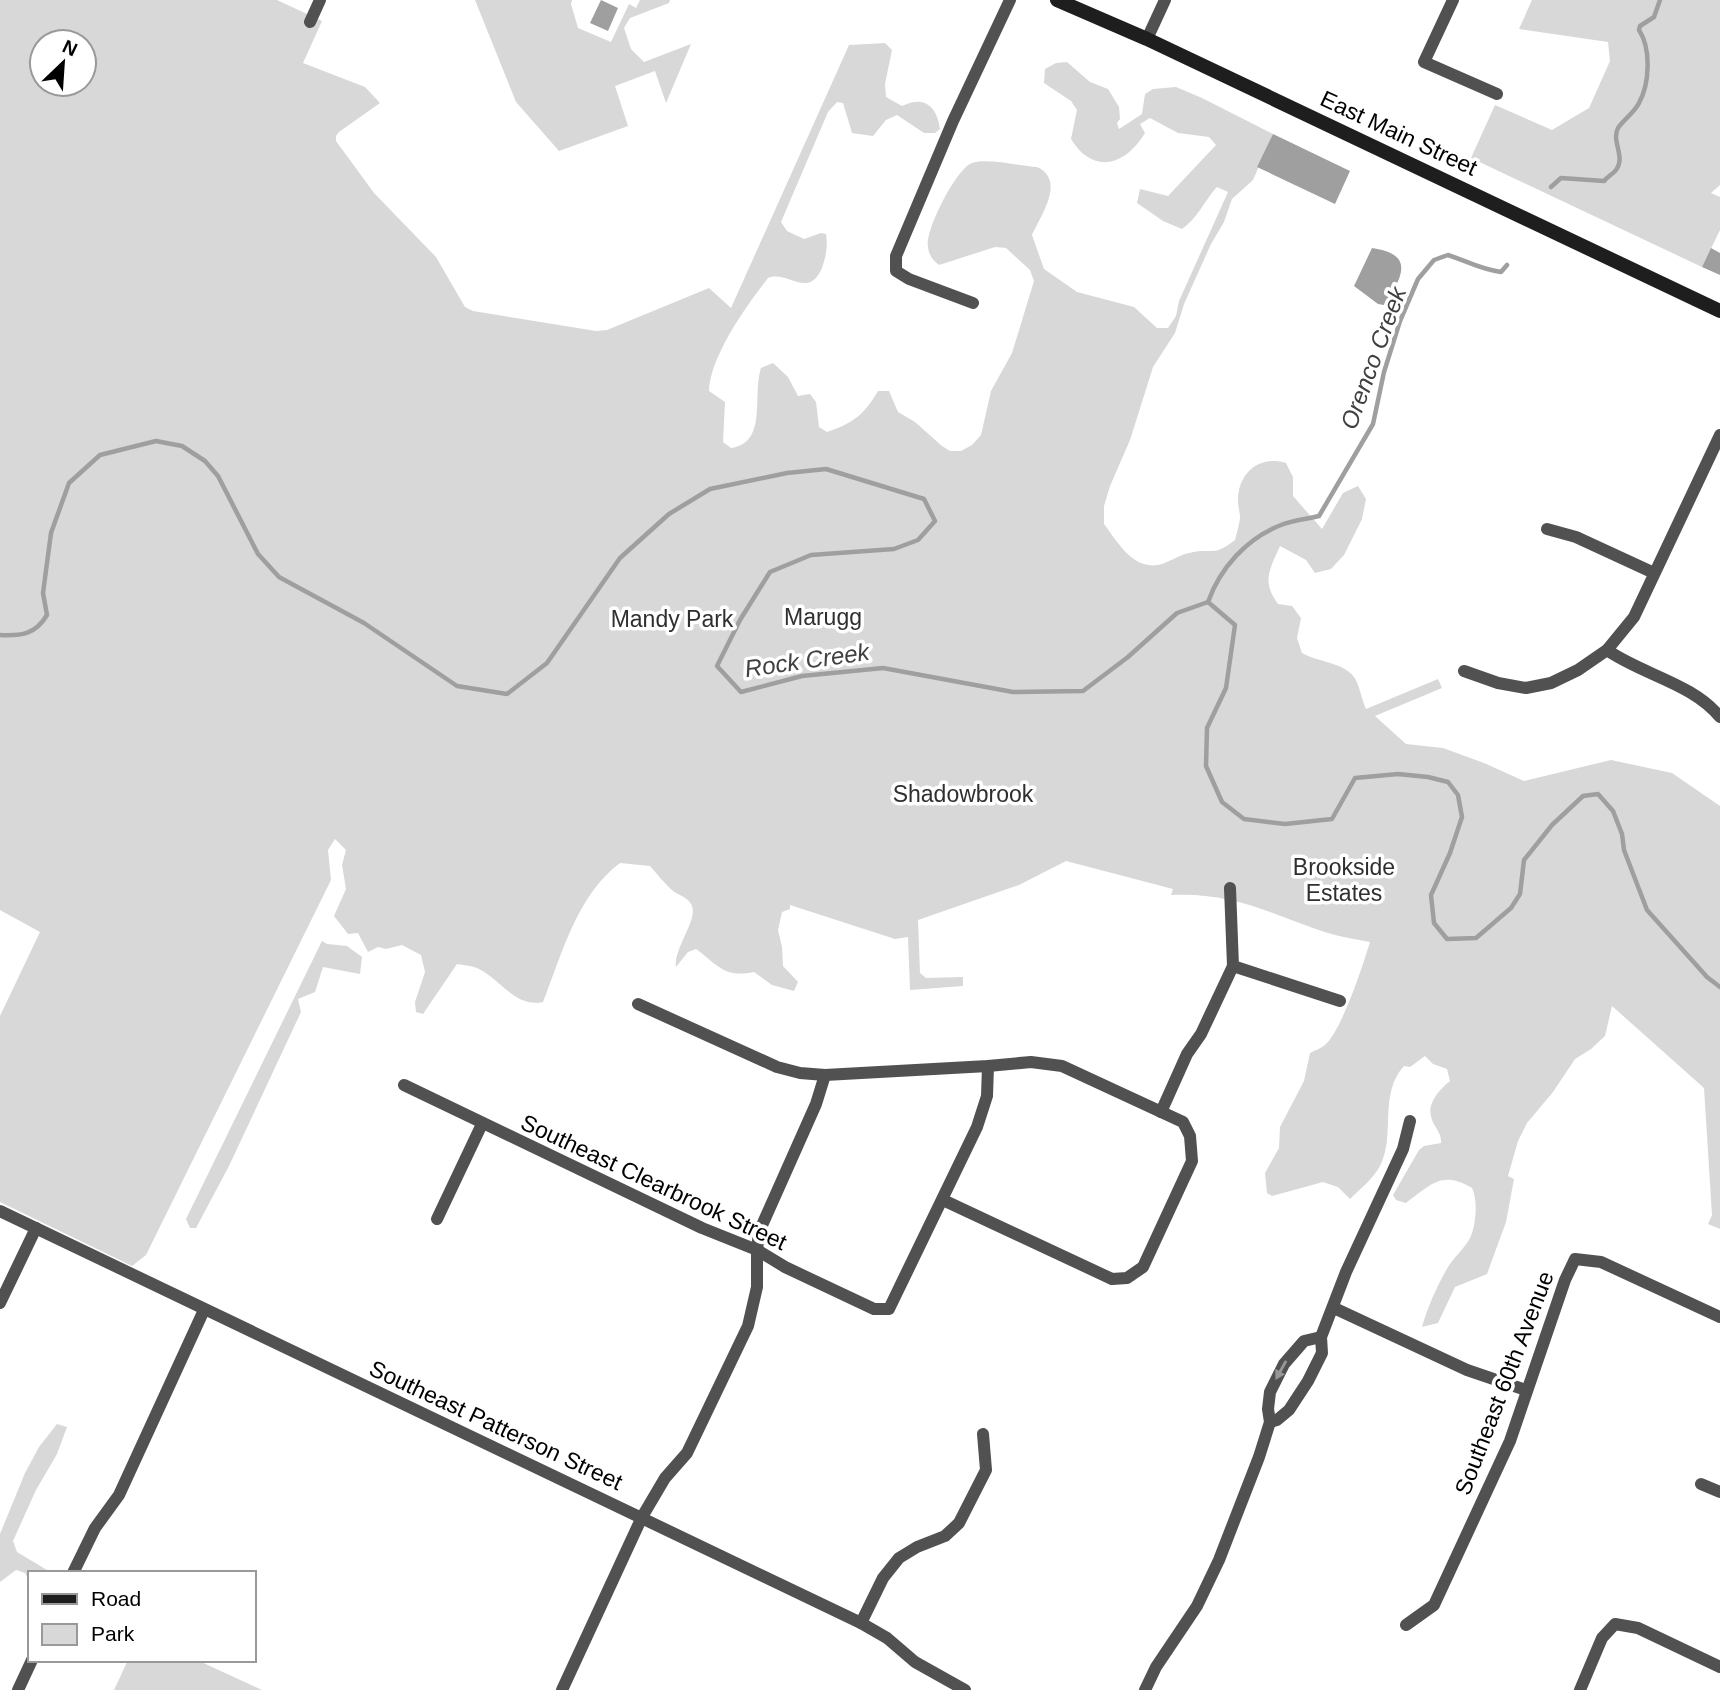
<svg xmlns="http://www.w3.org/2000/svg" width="1720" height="1690" font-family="Helvetica,sans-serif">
<rect width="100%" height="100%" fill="#fff"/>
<g fill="#d8d8d8" fill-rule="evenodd">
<path d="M0 0H277L322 21 303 63 365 87 380 103 339 132 336 136V141L374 193 436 257 465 307 473 311 596 331 607 330 709 288 731 308 849 45 885 43 892 50 885 84 886 97 902 106C924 95 937 106 940 129L935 133H924L897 115 886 120 873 136 852 133 843 103 837 102 828 112 781 222 787 231 804 239 821 233 826 234C828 246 826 256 822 268 808 300 788 270 768 278 747 305 710 356 709 391L725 402 723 442 731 448C768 443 752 396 761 368L773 363 788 377 798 396 810 394 816 402 819 427 827 432C853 423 864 415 878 391H889L898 412 915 422 942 446 950 451H961L972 445 981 435 991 391 1012 353 1034 281 1030 270 1006 248 995 247 939 265C933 260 929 256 928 247 925 230 956 169 972 163 986 158 1021 166 1037 167 1066 180 1041 215 1032 235L1044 269 1077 292 1134 307 1157 328H1168L1176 316 1179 301 1228 192 1217 187C1204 201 1198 218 1182 229L1163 221 1137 203 1140 189 1168 196 1216 145 1209 137 1178 133 1150 118 1140 124 1145 133C1125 166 1093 175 1071 139L1077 110 1071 101 1044 83 1045 69 1056 63 1067 62 1090 82 1108 89 1119 107 1120 119 1117 123 1119 129 1142 114 1145 94 1153 89 1176 87 1202 98 1273 134 1253 180 1232 199 1224 222 1211 244 1184 304 1175 333 1153 367 1130 440 1110 486 1104 506V524C1117 541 1132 569 1158 565 1169 563 1178 555 1189 553 1213 547 1212 558 1235 540 1237 533 1239 525 1240 518 1240 512 1238 506 1238 501 1238 472 1260 455 1286 463L1293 477V496L1322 529 1343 493 1358 486 1366 499 1362 519 1344 555 1331 569 1315 573 1306 560 1280 546C1270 569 1261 581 1278 604L1292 606 1301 618 1297 638 1302 653C1317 662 1343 662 1354 677 1359 683 1362 701 1366 709L1438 679 1442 688 1375 716 1406 744 1443 748 1484 763 1524 781 1611 760 1672 773 1720 806V1229L1708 1224 1712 1215 1704 1088 1612 1006 1605 1036 1591 1049 1575 1059 1553 1092 1527 1123 1518 1141 1508 1176 1514 1179 1506 1222 1487 1274 1455 1287 1438 1323 1422 1327C1428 1306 1437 1286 1448 1267 1455 1256 1466 1247 1471 1236 1476 1223 1478 1201 1472 1188 1441 1170 1431 1185 1406 1203L1396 1200 1393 1195 1419 1150 1424 1146 1441 1143C1442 1132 1433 1127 1431 1116 1427 1103 1441 1088 1450 1081L1447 1069 1433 1064 1425 1056 1410 1067 1404 1066C1378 1095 1396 1135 1380 1166 1373 1179 1360 1189 1350 1199L1338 1187 1323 1182 1272 1196 1267 1193 1265 1173 1279 1148 1280 1127 1304 1081 1310 1053C1314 1051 1321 1048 1325 1045 1342 1030 1363 965 1370 942 1356 939 1341 937 1328 933 1270 914 1235 892 1171 895L1173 889 1066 861 1019 885 918 920 920 973 926 978 963 977V986L910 990 908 937 895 939 790 905V909L782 912 778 930 782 947 783 966 798 982 794 991 772 985 754 972C724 978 719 966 696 949L688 952 676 967C673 948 700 918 691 904 688 898 679 895 673 891 665 884 657 874 650 866L620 863C577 895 562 954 543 1002 516 1008 501 980 479 969 473 966 464 965 457 964L423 1014 416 1012 415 1002 425 972 421 955 402 945 386 949 378 947 368 952 358 933 348 934 334 916 346 889 342 865 346 850 335 839 328 850 331 880 146 1255 132 1266 0 1202V1016L40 932 0 910ZM42 42H84V84H42Z"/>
<polygon points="475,0 572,0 571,4 578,28 611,42 629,4 636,8 640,0 670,0 669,3 630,18 624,28 631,49 644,62 691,44 666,103 655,71 615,86 628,126 559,151 516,102"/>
<polygon points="1532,0 1720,0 1720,185 1711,193 1720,197 1720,230 1702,267 1471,158 1495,105 1552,130 1589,108 1610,61 1608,42 1519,29"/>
<polygon points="322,941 327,944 347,946 362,957 360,974 323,967 315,992 298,999 301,1012 229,1166 196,1228 190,1228 186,1219"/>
<polygon points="57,1424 67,1427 57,1454 36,1490 13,1541 17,1552 52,1573 30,1573 30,1582 25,1573 16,1570 0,1582 0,1534 25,1473 39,1447"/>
<polygon points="128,1660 197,1660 262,1690 114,1690"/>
</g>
<g fill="#9f9f9f">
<polygon points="601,0 618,8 608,31 590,23"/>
<polygon points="1273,134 1350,171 1335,204 1257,167"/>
<path d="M1372 248C1415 254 1403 277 1384 305L1378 304 1354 286Z"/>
<polygon points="1711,248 1720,253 1720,275 1702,267"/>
</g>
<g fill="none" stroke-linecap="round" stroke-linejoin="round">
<g stroke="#9f9f9f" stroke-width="4.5">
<path d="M1551 187 1561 178 1604 181C1608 176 1613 174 1616 170 1626 157 1611 141 1618 128 1624 119 1634 113 1639 103 1650 83 1651 48 1639 30L1640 26 1654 17 1660 0"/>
<polyline points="1208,602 1235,625 1226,688 1207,728 1206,766 1222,802 1244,819 1285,824 1332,819 1355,778 1398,774 1428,777 1448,782 1458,795 1462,817 1450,853 1431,895 1434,923 1447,939 1476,938 1511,908 1520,894 1524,860 1552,825 1583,796 1598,794 1613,811 1622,834 1624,850 1647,910 1707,977 1720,987"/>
<path d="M1208 602C1220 568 1247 538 1281 525 1293 520 1307 519 1319 516L1373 424 1384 372 1400 321 1418 279 1434 260 1448 255C1467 261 1479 269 1501 272L1507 265"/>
<path d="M0 635C21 636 35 635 47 615L43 593 51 533 69 483 100 455 156 441 182 446 205 461 218 476 258 554 279 577 364 623 457 686 507 694 547 663 620 558 669 514 710 489 787 473 826 469 924 499 935 521 918 540 894 549 811 555 770 572 740 620 717 666 741 692 802 676 883 668 1013 692 1083 691 1128 657 1177 613 1208 602"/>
</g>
<g stroke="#515151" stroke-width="12">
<polyline points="1453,0 1424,62 1497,94"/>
<polyline points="310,22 320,0"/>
<polyline points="1147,39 1165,0"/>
<polyline points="973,303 909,279 896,271 896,256 953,121 1010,0"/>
<polyline points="1547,529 1576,537 1654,573"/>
<path d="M1607 650C1643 675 1692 683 1720 717"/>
<polyline points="1464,671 1498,683 1526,688 1551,683 1578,670 1607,650 1634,617 1720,435"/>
<polyline points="1230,888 1233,966 1340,1001"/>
<polyline points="638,1004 777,1067 800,1073 825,1075 988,1066 1031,1062 1062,1066 1183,1122 1190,1136 1192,1161 1143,1267 1127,1278 1112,1279 943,1200"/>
<polyline points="404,1085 702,1228 757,1250 785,1267 874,1309 889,1309 977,1127 987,1096 988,1066"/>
<polyline points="1161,1112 1187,1054 1201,1034 1233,966"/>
<polyline points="0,1211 861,1623 887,1638 915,1662 965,1690"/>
<polyline points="437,1219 482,1124"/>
<polyline points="0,1303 36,1228"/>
<polyline points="1334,1308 1467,1370 1526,1390"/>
<polyline points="1270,1422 1277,1420 1289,1410 1308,1381 1322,1353 1321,1337 1346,1272 1403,1149 1410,1121"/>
<polyline points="1701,1484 1720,1492"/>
<polyline points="73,1573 95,1528 119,1495 204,1310"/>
<polyline points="861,1623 883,1578 899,1558 917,1547 945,1536 959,1523 986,1470 983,1434"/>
<polyline points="1406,1625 1434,1605 1510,1441 1565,1280 1575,1259 1601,1262 1720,1317"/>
<polyline points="18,1690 32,1660"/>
<polyline points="562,1690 642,1517 665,1478 687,1453 748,1326 757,1287 757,1250 759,1232 816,1104 825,1075"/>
<polyline points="1145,1690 1156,1667 1197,1606 1219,1560 1259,1457 1270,1422 1268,1409 1270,1392 1284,1364 1304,1341 1321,1337"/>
<polyline points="1580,1690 1602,1638 1615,1624 1638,1628 1720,1667"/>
</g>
<polyline stroke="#1e1e1e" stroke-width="14" points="1057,0 1147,39 1720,311"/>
</g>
<defs><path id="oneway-solid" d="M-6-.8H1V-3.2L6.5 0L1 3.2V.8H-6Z" transform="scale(1.75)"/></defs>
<use fill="#979797" href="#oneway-solid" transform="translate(1281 1370) rotate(119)"/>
<g text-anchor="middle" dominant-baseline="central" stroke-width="7" stroke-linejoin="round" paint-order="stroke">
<g font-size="23" fill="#000" stroke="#fff">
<text transform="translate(1399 133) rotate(25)">East Main Street</text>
<text transform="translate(654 1182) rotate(25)">Southeast Clearbrook Street</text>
<text transform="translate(1504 1383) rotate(-69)">Southeast 60th Avenue</text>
<text transform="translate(496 1425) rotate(25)">Southeast Patterson Street</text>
</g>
<g font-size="23" fill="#2f2f2f" stroke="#fff">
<text x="823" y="617">Marugg</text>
<text x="672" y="619">Mandy Park</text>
<text x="963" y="794">Shadowbrook</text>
<text x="1344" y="867">Brookside<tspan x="1344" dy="26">Estates</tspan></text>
</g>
<g font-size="24" font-style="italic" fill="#404040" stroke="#fff">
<text transform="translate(1373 358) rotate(-70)">Orenco Creek</text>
<text transform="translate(807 660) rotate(-8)">Rock Creek</text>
</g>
</g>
<rect x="28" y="1571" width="228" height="91" fill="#ffffff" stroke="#999999" stroke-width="2"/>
<rect x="42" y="1594" width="35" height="10" fill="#1e1e1e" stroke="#999999" stroke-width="2"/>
<text x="91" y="1606" font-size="21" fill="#000000">Road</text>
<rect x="42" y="1624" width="35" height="21" fill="#d8d8d8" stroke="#999999" stroke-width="2"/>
<text x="91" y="1641" font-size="21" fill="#000000">Park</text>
<g transform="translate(63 63) rotate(25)"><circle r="33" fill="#ffffff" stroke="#999999" stroke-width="2"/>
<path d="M0-5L12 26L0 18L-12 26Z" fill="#000000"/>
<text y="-10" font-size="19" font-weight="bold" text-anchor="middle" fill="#000000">N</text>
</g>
</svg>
